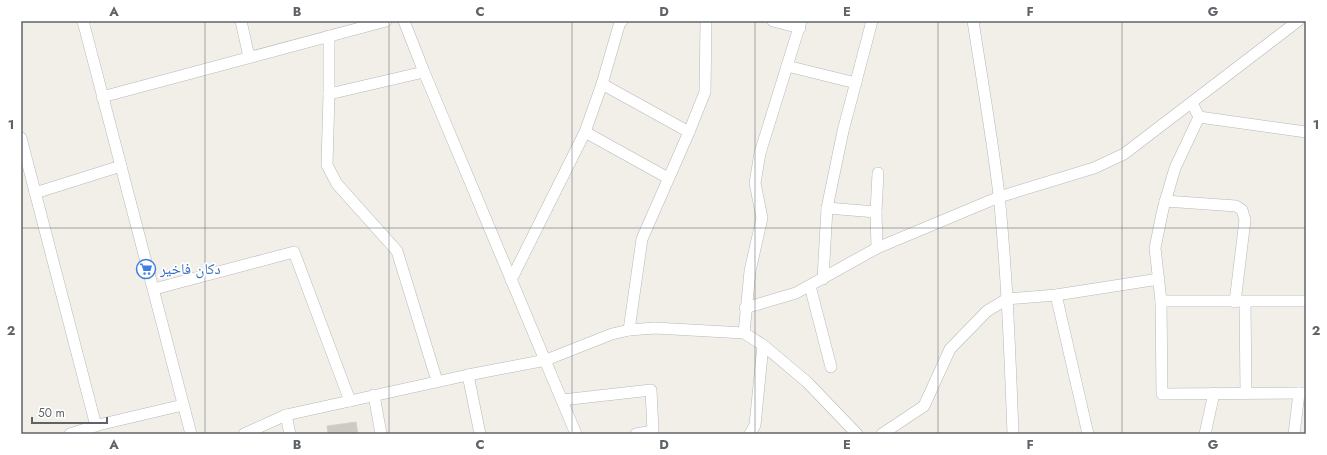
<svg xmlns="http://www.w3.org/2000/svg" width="1327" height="455" font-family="Jost,'Noto Naskh Arabic',sans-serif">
<rect width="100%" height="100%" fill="#f1efe8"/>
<polygon fill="#cccac5" stroke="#d6d1c6" points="356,422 358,434 328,434 327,426"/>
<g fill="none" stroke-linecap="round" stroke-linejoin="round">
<defs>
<g id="street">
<polyline points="83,21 191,434"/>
<polyline points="241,21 249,57"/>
<polyline points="404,21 424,72 576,434"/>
<polyline points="773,21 800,28"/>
<path d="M973 21C982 79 992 137 999 195 1007 274 1010 354 1013 434"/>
<polyline points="787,66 856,83"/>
<polyline points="424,72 329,94 327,165 337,184 397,251 437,381"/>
<polyline points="602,84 689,132"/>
<polyline points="329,94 329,36"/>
<polyline points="102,97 386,21"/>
<polyline points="1192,103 1199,117 1175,168 1163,209 1155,248 1161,301 1162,394 1306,393"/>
<polyline points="1199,117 1306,132"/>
<polyline points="585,132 668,178"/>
<polyline points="21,138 96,426"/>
<polyline points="35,193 121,166"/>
<polyline points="1165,201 1236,206 1242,210 1245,220 1235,302"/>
<polyline points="827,208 876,212"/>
<polyline points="877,248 876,212 878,173"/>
<polyline points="823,279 827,208 843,131 872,21"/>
<polyline points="511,280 585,132 602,84 620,22 622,21"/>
<polyline points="810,286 831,367"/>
<polyline points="154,289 294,252 350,401"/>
<polyline points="1056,295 1088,434"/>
<polyline points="1161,301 1306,301"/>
<polyline points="1245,302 1246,393"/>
<polyline points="745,308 796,293 877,248 999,197 1094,168 1124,154 1298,21"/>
<polyline points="629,330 642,239 689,132 705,92 706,21"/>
<polyline points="744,333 750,271 762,218 755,183 760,153 801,21"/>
<polyline points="468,375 480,434"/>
<polyline points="374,395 381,434"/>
<polyline points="562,400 651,390 653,431 636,434"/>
<polyline points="286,415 290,434"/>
<polyline points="70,434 98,425 183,405"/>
<polyline points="244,434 286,415 468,375 546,360 612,334 629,330 655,328 744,333 763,345 807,382 857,434"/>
<polyline points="750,434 755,425 763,345"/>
<polyline points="882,434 924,406 950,349 987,311 1007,299 1056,295 1159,279"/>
<polyline points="1205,434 1214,393"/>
<polyline points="1294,434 1299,393"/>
</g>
</defs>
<use href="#street" stroke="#b5b8bc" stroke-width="12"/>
<use href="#street" stroke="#fff" stroke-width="11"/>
</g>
<path fill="none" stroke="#5f6368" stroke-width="1" stroke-opacity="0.55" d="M205 21V434M389 21V434M572 21V434M755 21V434M938 21V434M1122 21V434M21 228H1306"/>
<defs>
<symbol id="supermarket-ring" viewBox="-11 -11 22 22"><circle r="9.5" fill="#fff" stroke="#3f7fe0" stroke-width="1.5"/><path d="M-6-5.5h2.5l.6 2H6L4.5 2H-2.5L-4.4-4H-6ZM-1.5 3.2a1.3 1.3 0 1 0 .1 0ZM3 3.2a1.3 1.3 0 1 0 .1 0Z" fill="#3f7fe0"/></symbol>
</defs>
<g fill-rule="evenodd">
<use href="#supermarket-ring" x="135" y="258" width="22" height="22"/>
</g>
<g text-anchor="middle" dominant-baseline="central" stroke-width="3.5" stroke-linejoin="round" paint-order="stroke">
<g font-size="15" fill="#366cbe" stroke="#fff" text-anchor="start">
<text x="160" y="269">دكان فاخیر</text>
</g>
</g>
<rect width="1327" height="455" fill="none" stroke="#ffffff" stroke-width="44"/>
<path d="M32 417v6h75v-6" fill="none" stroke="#5f6368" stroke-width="2"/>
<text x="38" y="417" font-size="12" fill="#5f6368" stroke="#ffffff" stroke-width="3" paint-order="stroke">50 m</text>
<rect x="22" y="22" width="1283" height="411" fill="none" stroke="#5f6368" stroke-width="1.5"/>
<g font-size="13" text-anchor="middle" font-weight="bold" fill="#5f6368">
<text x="114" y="16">A</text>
<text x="297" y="16">B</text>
<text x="480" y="16">C</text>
<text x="664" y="16">D</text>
<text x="847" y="16">E</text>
<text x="1030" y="16">F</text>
<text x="1213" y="16">G</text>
<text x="11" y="129">1</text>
<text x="1316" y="129">1</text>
<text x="11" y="335">2</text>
<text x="1316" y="335">2</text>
<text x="114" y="449">A</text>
<text x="297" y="449">B</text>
<text x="480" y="449">C</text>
<text x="664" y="449">D</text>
<text x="847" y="449">E</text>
<text x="1030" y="449">F</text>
<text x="1213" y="449">G</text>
</g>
</svg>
